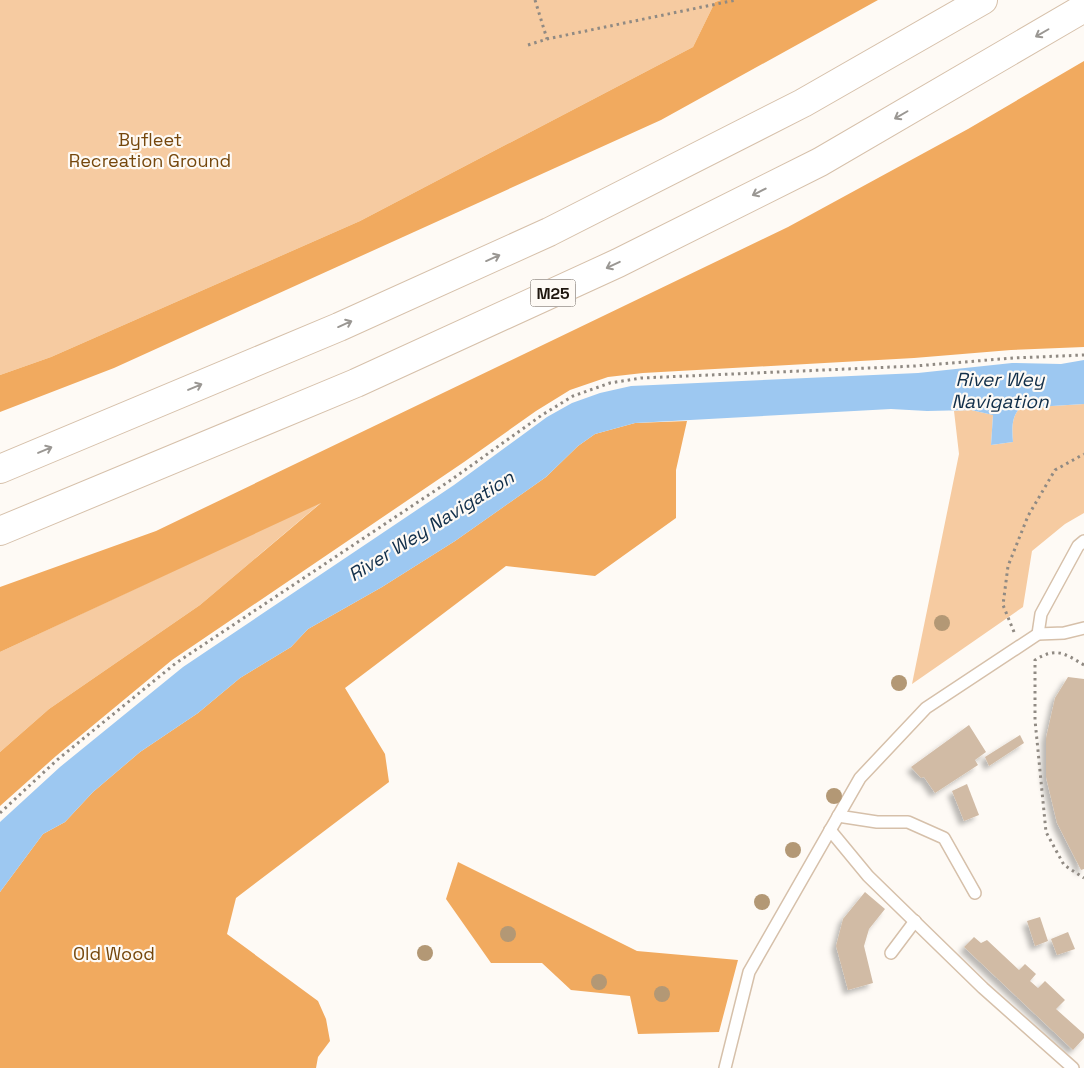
<svg xmlns="http://www.w3.org/2000/svg" width="1084" height="1068" font-family="'Space Grotesk',sans-serif">
<defs>
<filter id="shadow"><feDropShadow dx="-4.5" dy="4.5" stdDeviation="2.5" flood-color="#0004"/></filter>
</defs>
<rect width="100%" height="100%" fill="#fefaf5"/>
<g fill="#f6cba1">
<polygon points="0,0 721,0 715,2 693,47 360,221 51,357 0,375"/>
<path d="M1084 404V513L1065 524 1032 551 1023 607 912 684 959 454 954 411 971 410 993 415 991 445 1013 442C1012 430 1011 417 1020 408Z"/>
<polygon points="323,501 200,605 49,709 0,752 0,652"/>
</g>
<g fill="#f1aa5f">
<polygon points="721,0 878,0 661,120 114,368 0,412 0,375 51,357 360,221 693,47 715,2"/>
<polygon points="1084,61 1084,347 1011,350 914,358 643,373 608,377 570,390 536,411 464,462 172,660 56,756 0,806 0,752 49,709 200,605 321,503 0,652 0,587 156,531 788,227 968,129"/>
<polygon points="687,421 676,470 676,518 595,576 506,566 345,688 385,754 389,782 236,898 227,934 318,1001 326,1019 330,1041 318,1057 316,1068 0,1068 0,892 43,834 65,822 93,792 140,752 198,713 240,678 291,647 308,629 382,587 455,541 546,477 578,446 595,434 635,423"/>
<polygon points="458,862 637,951 738,960 719,1032 638,1034 630,996 571,990 542,963 491,963 446,899"/>
</g>
<path fill="#9dc8f1" d="M1084 360V404L1020 408C1011 417 1012 430 1013 442L991 445 993 415 971 410 927 411 891 409 635 423 595 434 578 446 546 477 455 541 382 587 308 629 291 647 240 678 198 713 140 752 93 792 65 822 43 834 0 892V822L60 767 183 667 454 485 547 417 572 403 600 393 631 386 918 373 1012 363 1061 364Z"/>
<g fill="#d1bba5" filter="url(#shadow)">
<polygon points="1068,677 1084,679 1084,869 1081,870 1057,823 1046,777 1046,738 1055,698"/>
<polygon points="969,725 986,752 975,760 978,765 935,793 924,777 921,778 911,767"/>
<polygon points="1020,735 1024,743 989,766 985,757"/>
<polygon points="967,784 979,815 964,821 952,791"/>
<polygon points="865,892 885,909 869,929 864,946 873,983 848,990 836,946 843,919"/>
<polygon points="1040,917 1048,941 1035,946 1027,921"/>
<polygon points="1068,932 1075,949 1057,955 1051,939"/>
<polygon points="974,937 981,943 987,940 1019,970 1025,964 1036,974 1030,981 1038,988 1045,981 1065,1000 1056,1009 1084,1034 1084,1038 1073,1050 964,947"/>
</g>
<g fill="none" stroke-linecap="round" stroke-linejoin="round">
<defs>
<g id="service">
<polyline points="1038,634 1041,614 1078,546 1084,541"/>
<polyline points="838,816 877,822 908,822 944,838 975,893"/>
<polyline points="830,830 868,876 983,988 1073,1068"/>
<polyline points="891,953 915,921"/>
<polyline points="725,1068 749,972 860,778 926,708 1038,634 1064,633 1084,628"/>
</g>
<g id="motorway">
<polyline points="0,469 339,327 549,232 803,103 983,0"/>
<polyline points="0,531 356,383 618,263 820,162 1084,8"/>
</g>
</defs>
<use href="#service" stroke="#d6c0aa" stroke-width="14"/>
<use href="#motorway" stroke="#d6c0aa" stroke-width="30"/>
<g stroke="#908a83" stroke-width="3" stroke-dasharray="2.5 4" stroke-linecap="butt">
<polyline points="535,0 547,39"/>
<polyline points="528,45 547,39 736,0"/>
<polyline points="1014,632 1003,605 1008,566 1028,516 1055,470 1084,454"/>
<path d="M1084 665C1064 653 1056 647 1035 660V720L1046 832 1064 865 1084 878"/>
<polyline points="0,813 57,760 176,663 451,480 542,415 573,396 610,383 641,378 915,366 1013,358 1084,355"/>
</g>
<use href="#service" stroke="#fff" stroke-width="11"/>
<use href="#motorway" stroke="#fff" stroke-width="28"/>
</g>
<g fill="#b39875">
<circle cx="942" cy="623" r="8"/>
<circle cx="899" cy="683" r="8"/>
<circle cx="834" cy="796" r="8"/>
<circle cx="793" cy="850" r="8"/>
<circle cx="762" cy="902" r="8"/>
<circle cx="508" cy="934" r="8"/>
<circle cx="425" cy="953" r="8"/>
<circle cx="599" cy="982" r="8"/>
<circle cx="662" cy="994" r="8"/>
</g>
<defs><path id="oneway-shaft" d="M-6 0H5M1.5-3L5.5 0L1.5 3" fill="none" stroke-width="1.6" stroke-linecap="round" stroke-linejoin="round" transform="scale(1.25)"/></defs>
<g stroke="#9a9793">
<use href="#oneway-shaft" transform="translate(1042 33) rotate(150)"/>
<use href="#oneway-shaft" transform="translate(901 115) rotate(150)"/>
<use href="#oneway-shaft" transform="translate(759 192) rotate(153)"/>
<use href="#oneway-shaft" transform="translate(493 258) rotate(-24)"/>
<use href="#oneway-shaft" transform="translate(613 265) rotate(155)"/>
<use href="#oneway-shaft" transform="translate(345 324) rotate(-24)"/>
<use href="#oneway-shaft" transform="translate(195 387) rotate(-23)"/>
<use href="#oneway-shaft" transform="translate(45 450) rotate(-23)"/>
</g>
<g text-anchor="middle" dominant-baseline="central" stroke-width="4.5" stroke-linejoin="round" paint-order="stroke">
<rect fill="#fefaf5" stroke="#625b54" stroke-width="1" x="530.5" y="279.5" width="45" height="27" rx="4"/>
<g font-size="16" font-weight="bold" fill="#1f170f">
<text x="553" y="293">M25</text>
</g>
<g font-size="18" fill="#75470c" stroke="#fefaf5">
<text x="150" y="139">Byfleet<tspan x="150" dy="21">Recreation Ground</tspan></text>
<text x="114" y="953">Old Wood</text>
</g>
<g font-size="19" font-style="italic" fill="#112f4a" stroke="#fefaf5">
<text x="1000" y="379">River Wey<tspan x="1000" dy="22">Navigation</tspan></text>
<text transform="translate(431 526) rotate(-32)">River Wey Navigation</text>
</g>
</g>
</svg>
